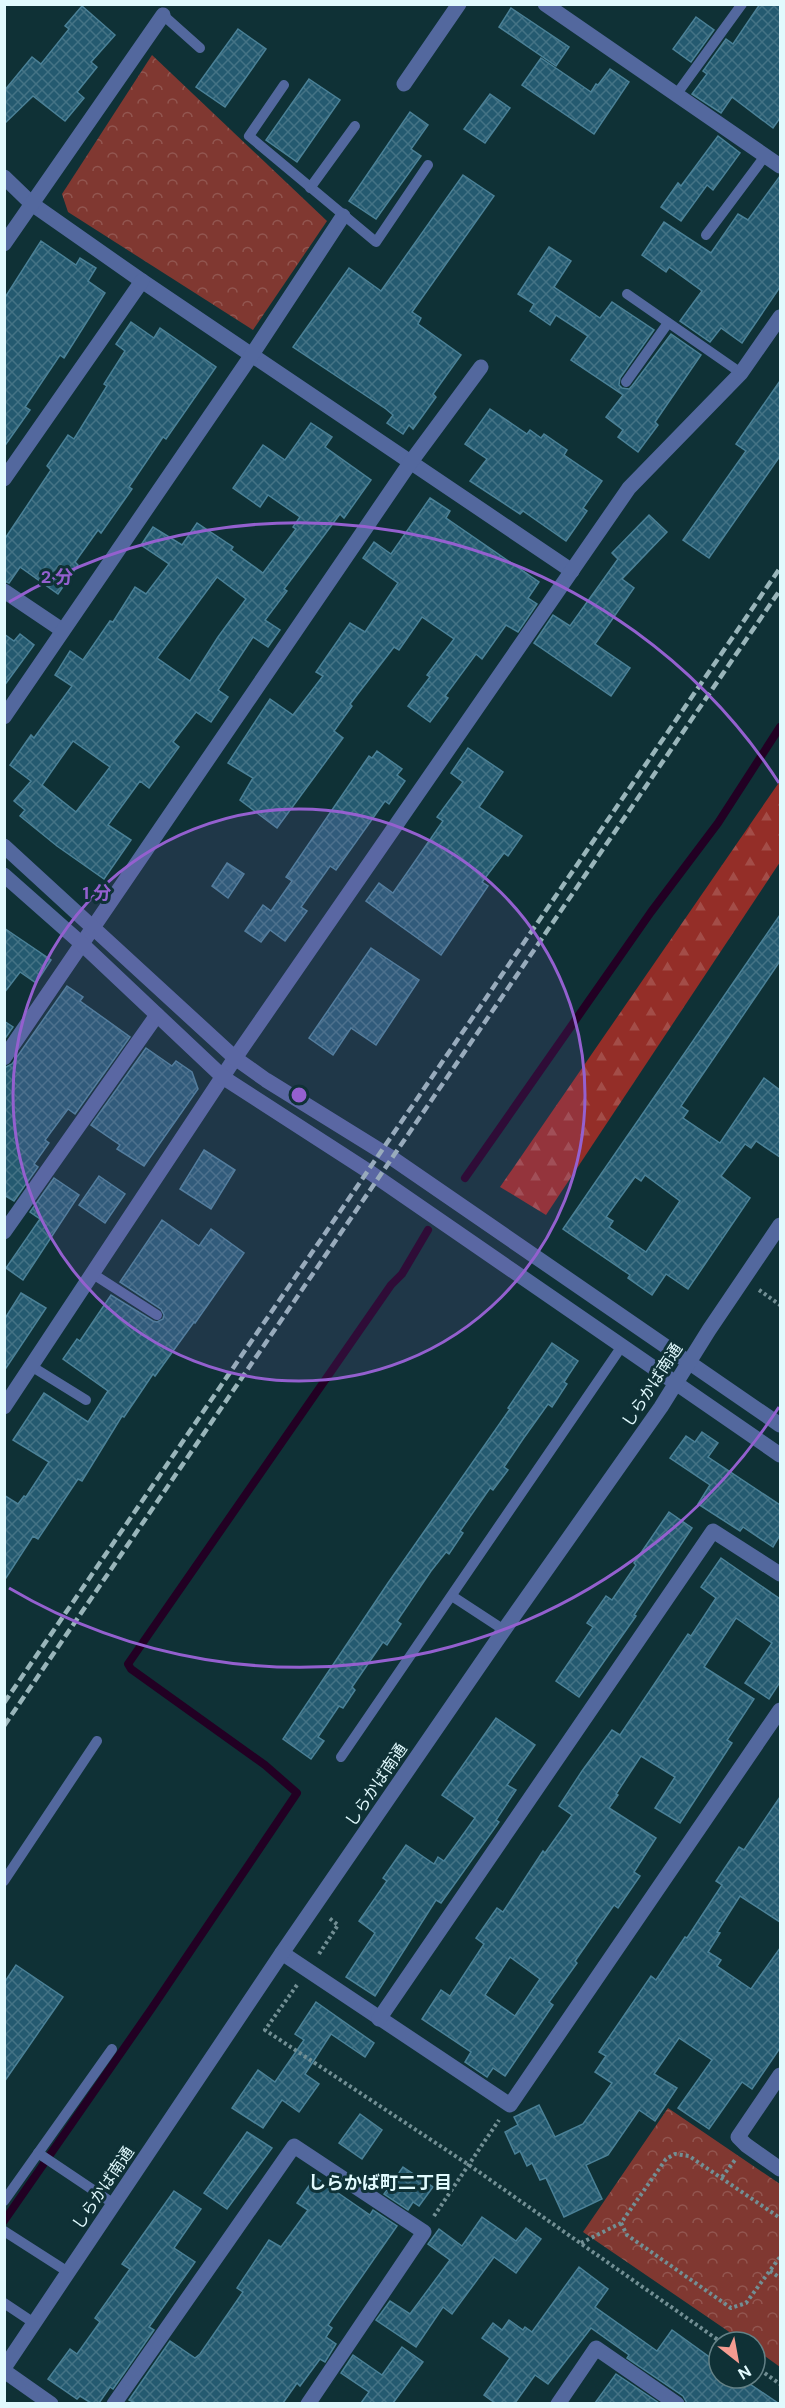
<svg xmlns="http://www.w3.org/2000/svg" width="785" height="2408" font-family="'DM Sans','Noto Sans JP',sans-serif">
<defs>
<pattern id="forest-firs" width="22" height="20" patternUnits="userSpaceOnUse" patternTransform="scale(1.5)"><rect width="22" height="20" fill="#942e28"/><path d="M5 1l3.5 6h-7zM16 11l3.5 6h-7z" fill="#a34d48"/></pattern>
<pattern id="park-crowns" width="20" height="18" patternUnits="userSpaceOnUse" patternTransform="scale(1.5)"><rect width="20" height="18" fill="#803831"/><path d="M2 6a3 3 0 1 1 6 0M12 15a3 3 0 1 1 6 0" fill="none" stroke="#925650"/></pattern>
<pattern id="building-cross-hatch" width="8" height="8" patternUnits="userSpaceOnUse" patternTransform="scale(1.5)"><rect width="8" height="8" fill="#245a70"/><path d="M0 0l8 8M0 8l8-8" fill="none" stroke="#447385"/></pattern>
</defs>
<rect width="100%" height="100%" fill="#0f3136"/>
<polygon fill="url(#forest-firs)" points="780,781 780,862 546,1215 500,1187"/>
<g fill="url(#park-crowns)">
<polygon points="152,55 327,221 253,330 68,212 62,194"/>
<polygon points="668,2108 780,2184 780,2367 755,2349 755,2342 744,2342 583,2232"/>
</g>
<g fill="none" stroke-linecap="round" stroke-linejoin="round">
<g stroke="#220023" stroke-width="8">
<polyline points="465,1178 651,912 718,823 780,727"/>
<polyline points="4,2221 152,2008 297,1793 265,1765 131,1669 128,1664 391,1285 402,1274 428,1230"/>
</g>
</g>
<g fill="url(#building-cross-hatch)" stroke="#4b8197" stroke-width="1.5" fill-rule="evenodd">
<polygon points="760,4 780,4 780,118 773,128 732,97 721,113 692,94 707,74 703,71 726,39 733,44"/>
<polygon points="82,6 115,35 91,62 97,67 77,92 84,98 65,121 33,96 4,124 4,91 32,57 41,64 69,29 65,26"/>
<polygon points="511,8 569,47 556,66 499,27"/>
<polygon points="696,17 714,30 691,62 673,49"/>
<polygon points="238,29 266,49 225,107 196,87"/>
<polygon points="541,58 591,92 596,84 598,85 610,69 629,82 594,134 522,85"/>
<polygon points="309,79 340,100 297,162 266,140"/>
<polygon points="490,94 510,108 485,143 464,129"/>
<polygon points="410,112 428,125 411,149 421,156 376,219 349,201"/>
<polygon points="718,136 740,153 713,190 707,185 681,221 661,207 678,183 681,186"/>
<polygon points="463,175 494,196 412,312 421,318 418,324 461,355 433,394 436,397 413,429 409,425 403,434 387,423 393,415 386,409 293,347 349,268 381,291"/>
<polygon points="780,176 780,287 742,343 721,328 710,342 680,321 702,291 669,267 666,272 642,255 664,222 711,253 738,214 748,220"/>
<polygon points="41,241 76,265 80,258 96,268 88,281 105,293 64,358 60,355 25,407 30,410 4,447 4,299"/>
<polygon points="549,247 571,261 554,287 600,318 612,302 654,330 620,378 619,385 622,388 629,389 632,386 671,334 701,355 655,422 658,425 638,452 618,437 623,430 606,417 623,395 571,360 588,336 556,315 550,325 530,311 534,304 518,294"/>
<polygon points="131,322 154,338 160,328 216,367 166,439 163,437 129,487 132,489 101,533 98,530 75,562 78,565 58,594 20,567 9,583 4,581 4,540 51,470 47,466 68,435 74,439 107,386 104,384 125,351 116,344"/>
<polygon points="780,381 780,456 709,558 683,540 746,451 736,444"/>
<polygon points="490,409 527,434 530,430 541,438 544,434 567,450 564,455 602,481 583,508 587,511 566,541 523,511 520,514 470,481 487,459 465,444"/>
<path d="M311 423 332 437 325 447 371 480 344 518 340 514 284 589 287 591 265 620 280 630 268 647 253 637 218 690 228 697 211 722 196 712 173 742 179 747 149 788 140 781 108 825 131 840 104 879 57 846 20 816 25 810 14 801 31 781 10 765 31 735 34 738 72 686 55 675 70 651 83 660 110 621 113 622 135 587 146 594 169 564 141 545 153 527 182 545 197 523 233 547 231 550 263 573 296 529 293 527 300 517 268 495 260 507 233 488 263 445 285 460ZM217 577 246 599 218 637 190 681 157 658ZM73 741 110 767 76 812 42 785Z"/>
<polygon points="430,498 450,511 446,518 539,582 528,598 537,604 518,632 506,625 482,659 476,654 445,696 448,698 430,722 408,706 430,677 427,675 454,639 422,617 399,650 394,647 350,704 352,706 334,731 343,738 277,828 240,800 253,778 228,763 270,699 293,715 323,676 316,672 350,623 365,632 398,583 363,558 374,542 391,554"/>
<polygon points="649,515 667,532 622,579 634,588 595,644 630,668 611,696 534,643 553,615 570,626 618,559 612,553"/>
<polygon points="4,634 14,641 20,634 34,645 4,686"/>
<polygon points="468,748 503,772 479,807 522,836 508,856 504,853 482,882 488,886 441,955 366,901 379,883 393,893 443,821 437,817 463,782 451,773"/>
<polygon points="377,751 402,769 397,775 405,781 389,804 385,801 336,870 330,866 301,907 307,911 285,941 270,930 261,942 245,931 263,905 271,911 292,881 286,877 369,756 372,758"/>
<polygon points="227,863 244,874 228,898 212,886"/>
<path d="M780 915V961L681 1106 688 1111 683 1118 720 1143 764 1078 780 1090V1157L756 1141 751 1148 745 1144 721 1176 750 1198 688 1289 666 1274 652 1295 628 1278 630 1275 563 1229ZM645 1175 680 1201 646 1252 609 1227 613 1221 606 1217 635 1177 641 1181Z"/>
<polygon points="4,928 51,960 36,983 20,972 4,993"/>
<polygon points="371,948 419,980 376,1045 351,1028 333,1055 309,1038"/>
<polygon points="67,986 83,997 80,1001 130,1037 75,1114 68,1109 45,1140 49,1143 34,1164 38,1167 14,1201 4,1195 4,1068 12,1064"/>
<polygon points="4,1021 13,1027 4,1040"/>
<polygon points="146,1048 172,1066 176,1061 192,1072 198,1089 144,1166 117,1149 120,1145 91,1125"/>
<polygon points="204,1150 235,1170 211,1209 180,1189"/>
<polygon points="99,1176 125,1194 105,1223 79,1205"/>
<polygon points="54,1178 79,1195 23,1280 6,1268 40,1219 30,1212"/>
<polygon points="162,1220 199,1246 211,1229 244,1253 195,1323 194,1322 155,1376 153,1374 124,1417 122,1416 82,1481 78,1479 38,1539 33,1536 4,1581 4,1495 18,1504 24,1496 26,1497 49,1462 13,1440 44,1393 88,1422 108,1391 63,1359 77,1339 80,1341 111,1295 153,1321 157,1322 163,1319 164,1315 161,1309 120,1282"/>
<polygon points="21,1293 46,1308 4,1371 4,1320"/>
<polygon points="552,1343 578,1361 564,1382 567,1384 552,1407 548,1404 523,1439 504,1467 508,1470 493,1490 490,1488 460,1531 463,1533 449,1554 446,1552 431,1571 397,1621 401,1624 387,1645 383,1642 352,1687 355,1690 343,1708 339,1706 318,1737 324,1741 311,1759 283,1739 388,1583 510,1409 508,1408"/>
<polygon points="702,1432 718,1443 708,1457 780,1505 780,1535 773,1547 743,1527 740,1531 698,1504 710,1485 670,1458 686,1436 695,1442"/>
<polygon points="669,1512 692,1528 634,1615 636,1616 579,1697 556,1681 593,1627 587,1623 606,1596 612,1600 636,1565 634,1563"/>
<path d="M721 1558 780 1599V1682L769 1699 745 1683 772 1643 736 1618 704 1667 754 1699 727 1740 732 1743 680 1823 655 1808 675 1777 641 1756 616 1794 618 1795 609 1808 656 1838 634 1872 640 1876 618 1908 614 1905 575 1961 577 1963 549 2002 553 2005 505 2076 493 2068 487 2077 465 2062 471 2052 422 2019 441 1990 450 1996 484 1944 476 1938 497 1908 503 1912 543 1851 545 1853 572 1815 559 1806 582 1771 612 1730 620 1735 688 1634 691 1636 716 1598 701 1587ZM510 1957 540 1979 515 2016 485 1995Z"/>
<polygon points="496,1718 535,1745 507,1785 516,1790 496,1820 499,1822 441,1903 436,1900 375,1996 346,1977 375,1933 359,1921 387,1881 383,1878 406,1845 434,1864 438,1857 444,1861 475,1818 442,1795"/>
<polygon points="780,1797 780,1922 740,1896 717,1932 720,1933 708,1952 721,1960 717,1966 751,1989 780,1948 780,2048 752,2089 742,2082 709,2129 678,2108 712,2060 679,2038 654,2074 677,2088 655,2121 639,2110 608,2155 586,2165 602,2199 564,2217 546,2178 540,2180 532,2163 527,2166 520,2151 515,2154 505,2132 518,2125 514,2117 539,2105 555,2137 583,2124 612,2083 595,2072 606,2056 599,2052 651,1976 656,1980 685,1937 687,1938 722,1885 716,1881 739,1847 744,1850"/>
<polygon points="16,1965 63,1997 4,2082 4,1983"/>
<polygon points="316,2002 374,2043 365,2057 331,2034 305,2074 319,2084 299,2112 282,2100 263,2128 232,2108 258,2070 275,2082 304,2040 295,2034"/>
<polygon points="360,2114 382,2130 362,2159 339,2143"/>
<polygon points="247,2132 272,2148 227,2209 204,2193"/>
<polygon points="403,2167 433,2187 419,2206 413,2202 408,2210 384,2194"/>
<polygon points="315,2177 370,2215 373,2210 397,2226 328,2325 332,2328 326,2337 336,2344 325,2362 320,2359 300,2386 297,2383 283,2403 135,2403 129,2400 170,2341 195,2358 200,2354 243,2292 237,2288 269,2240 281,2247 308,2210 297,2203"/>
<polygon points="174,2191 201,2209 174,2248 195,2262 149,2327 154,2330 113,2389 110,2387 99,2403 91,2403 80,2396 77,2399 48,2379 70,2349 77,2354 100,2322 95,2318 130,2269 122,2264"/>
<polygon points="482,2217 516,2241 526,2228 541,2239 516,2273 494,2257 452,2314 443,2307 416,2347 376,2320 390,2301 410,2314 450,2260 428,2244 439,2229 462,2246"/>
<polygon points="579,2267 608,2289 595,2307 657,2351 672,2330 719,2364 719,2378 741,2378 778,2403 687,2403 683,2396 627,2358 629,2355 591,2328 548,2384 535,2375 515,2403 495,2403 484,2395 510,2358 482,2338 493,2323 502,2330 509,2320 523,2330 525,2327 532,2332"/>
<polygon points="402,2347 423,2362 393,2403 361,2403 369,2392 341,2373 353,2355 382,2375"/>
<polygon points="616,2374 659,2403 595,2403"/>
</g>
<g fill="none" stroke-linecap="round" stroke-linejoin="round">
<g stroke="#728f94" stroke-width="4" stroke-dasharray="3 3" stroke-linecap="butt">
<polyline points="759,1290 780,1305"/>
<polyline points="319,1954 338,1925 329,1918"/>
<polyline points="297,1985 265,2030 469,2165 721,2342"/>
<polyline points="722,2177 735,2160"/>
<polyline points="434,2216 499,2120"/>
<polyline points="621,2223 627,2235 731,2308 746,2303 780,2257"/>
<polyline points="581,2243 621,2223 666,2159 675,2154 689,2156 780,2218"/>
<polyline points="770,2271 780,2278"/>
<polyline points="755,2366 780,2384"/>
</g>
<g stroke="#53689e" stroke-width="10">
<polyline points="163,15 200,48"/>
<polyline points="284,85 249,136 376,242 428,165"/>
<polyline points="676,95 742,4"/>
<polyline points="310,188 355,126"/>
<polyline points="706,235 765,156"/>
<polyline points="627,294 741,373"/>
<polyline points="626,382 668,323"/>
<polyline points="93,1274 157,1315"/>
<polyline points="31,1366 86,1400"/>
<polyline points="452,1596 504,1630"/>
<polyline points="341,1757 622,1346"/>
<polyline points="4,1881 97,1741"/>
<polyline points="38,2153 114,2204"/>
<polyline points="4,2201 112,2049"/>
<polyline points="4,2231 68,2272"/>
<polyline points="4,2303 34,2323"/>
</g>
<g stroke="#53689e" stroke-width="15">
<polyline points="545,4 780,166"/>
<polyline points="404,84 459,4"/>
<polyline points="4,177 32,204 142,281 572,571"/>
<polyline points="4,244 163,15"/>
<polyline points="4,479 142,281"/>
<polyline points="4,591 62,630"/>
<polyline points="4,717 251,356 343,216"/>
<polyline points="4,1058 410,463 481,367"/>
<polyline points="4,1232 157,1015"/>
<polyline points="4,1407 235,1058 629,488 741,373 780,317"/>
<polyline points="282,1953 510,2105 780,1710"/>
<polyline points="379,2019 713,1531 780,1574"/>
<polyline points="780,2075 738,2137 746,2145 780,2169"/>
<polyline points="4,2371 51,2404"/>
<polyline points="114,2404 294,2146 424,2232 308,2404"/>
<polyline points="558,2404 596,2348 677,2404"/>
</g>
<g stroke="#53689e" stroke-width="15">
<polyline points="4,846 235,1058 266,1080 392,1158 780,1425"/>
<polyline points="4,875 82,944 224,1078 368,1171 780,1455"/>
<polyline points="4,2368 282,1953 504,1630 661,1407 709,1330 780,1225"/>
</g>
<g stroke="#99b5ba" stroke-width="4.5" stroke-dasharray="9 4.5" stroke-linecap="butt">
<polyline points="4,1703 780,568"/>
<polyline points="4,1726 780,590"/>
</g>
</g>
<circle cx="299" cy="1095" r="286" fill="#9460cf" fill-opacity=".12"/>
<g fill="none" stroke="#9460cf" stroke-width="3">
<circle cx="299" cy="1095" r="286"/>
<path d="M779 1407A572 572 0 0 1 9 1588M9 602A572 572 0 0 1 779 783"/>
</g>
<g text-anchor="middle" dominant-baseline="central" stroke-width="6" stroke-linejoin="round" paint-order="stroke">
<g font-size="16" fill="#e1fafe" stroke="#0f3136">
<text transform="translate(652 1385) rotate(-57)">しらかば南通</text>
<text transform="translate(376 1785) rotate(-56)">しらかば南通</text>
<text transform="translate(103 2188) rotate(-56)">しらかば南通</text>
</g>
<g font-size="18" font-weight="bold" fill="#e1fafe" stroke="#0f3136">
<text x="380" y="2183">しらかば町二丁目</text>
</g>
</g>
<circle cx="299" cy="1095" r="9" fill="#9460cf" stroke="#0f3136" stroke-width="3"/>
<g font-size="18" text-anchor="middle" font-weight="bold" fill="#9460cf" stroke="#0f3136" stroke-width="6" stroke-linejoin="round" paint-order="stroke">
<text x="57" y="583">2 分</text>
<text x="97" y="899">1 分</text>
</g>
<rect width="785" height="2408" fill="none" stroke="#e1fafe" stroke-width="12"/>
<g transform="translate(737 2360) rotate(149)"><circle r="28" fill="#0f3136" stroke="#638186" stroke-width="1.5"/>
<path d="M0-4.5L10 22L0 15L-10 22Z" fill="#f59c91"/>
<text y="-9" font-size="16" font-weight="bold" text-anchor="middle" fill="#e1fafe">N</text>
</g>
</svg>
